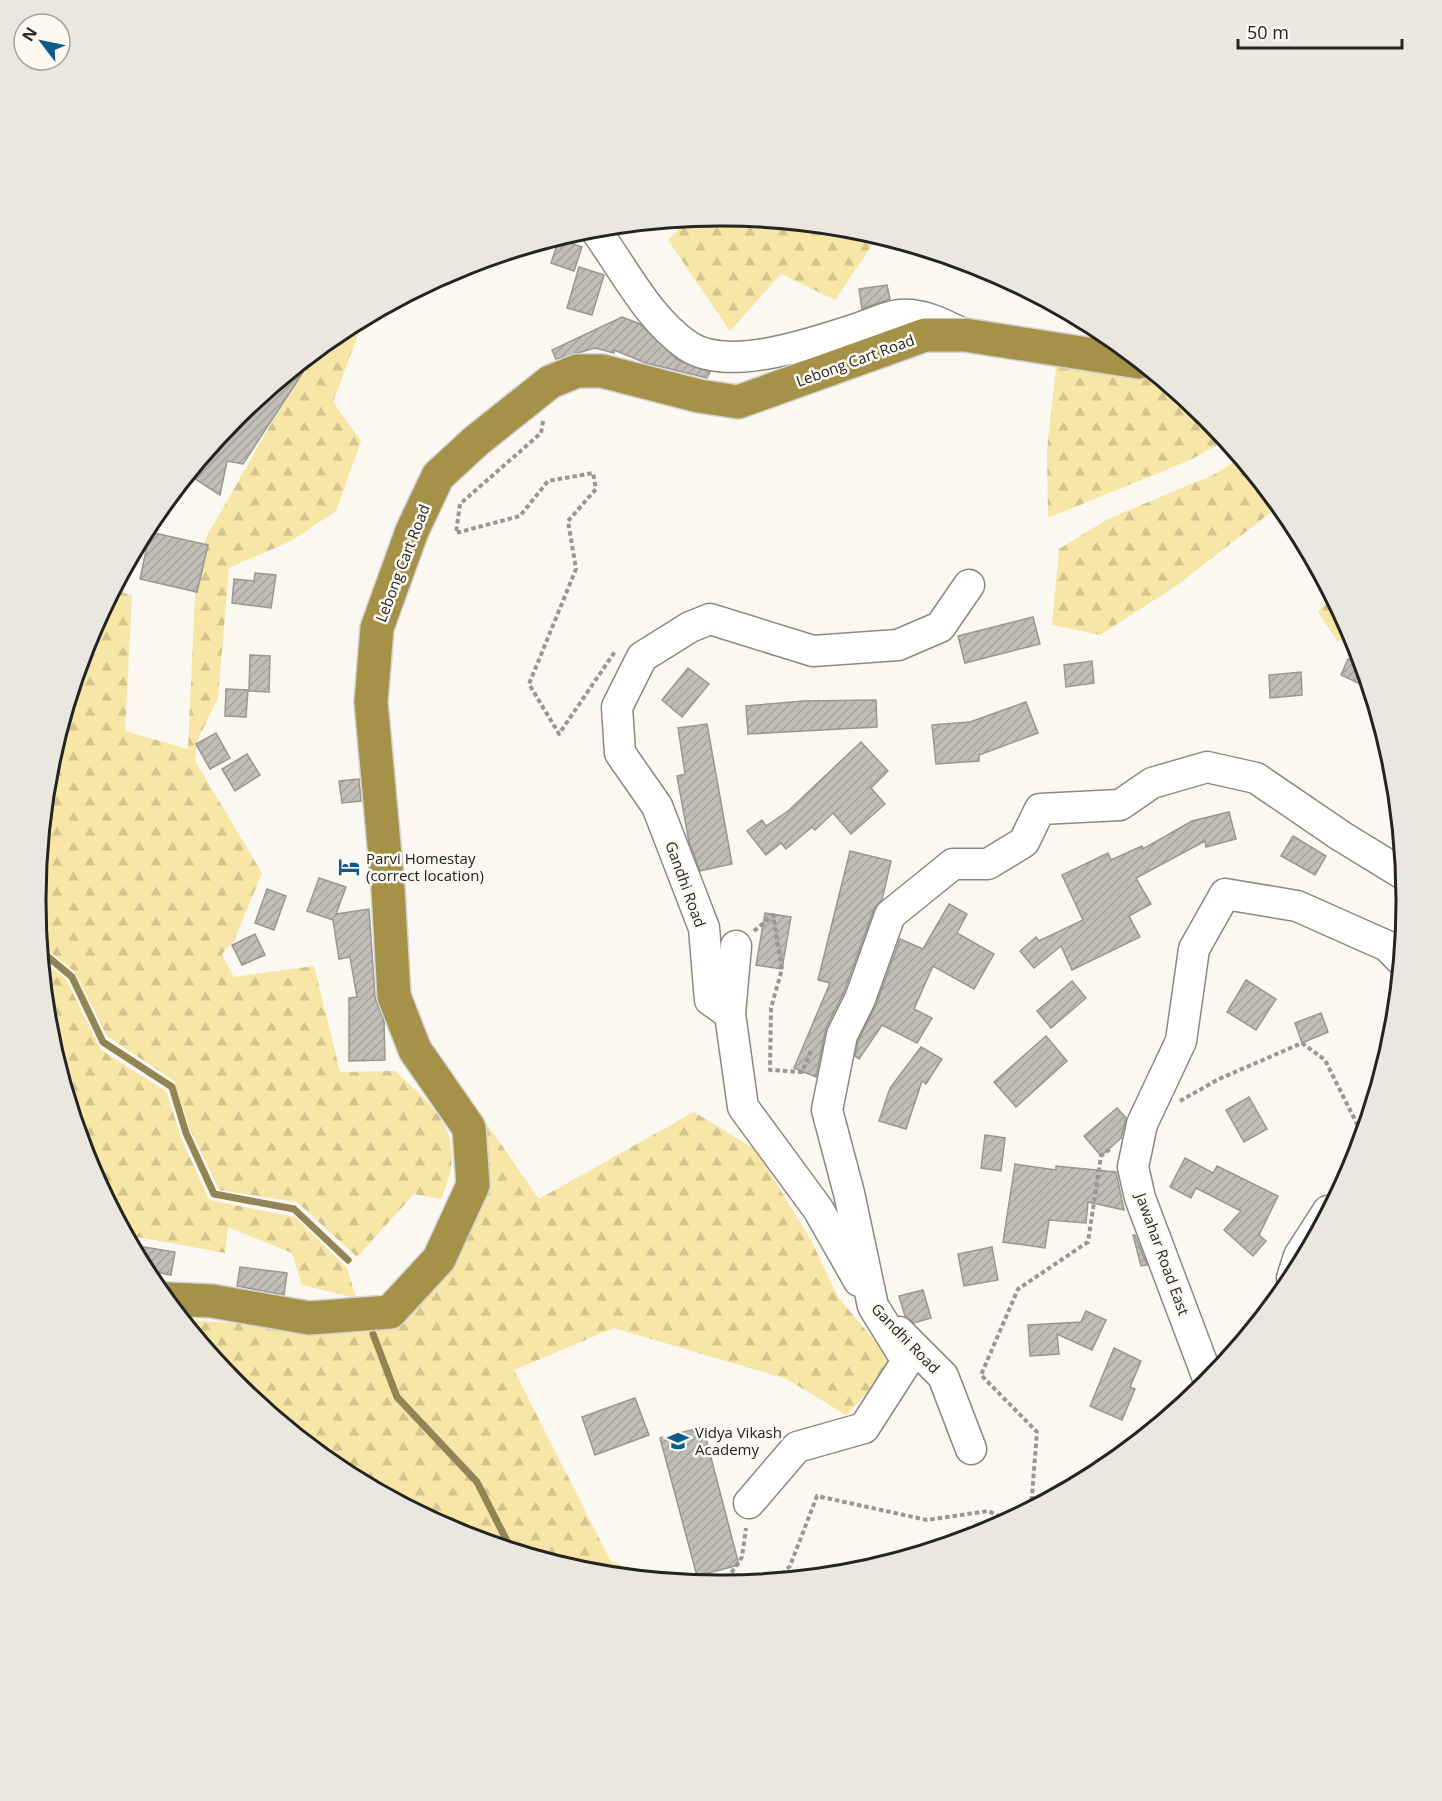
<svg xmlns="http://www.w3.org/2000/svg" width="1442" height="1801" font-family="'Open Sans',sans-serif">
<defs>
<pattern id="forest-firs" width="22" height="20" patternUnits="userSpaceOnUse" patternTransform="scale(1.5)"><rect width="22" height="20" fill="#f7e6a6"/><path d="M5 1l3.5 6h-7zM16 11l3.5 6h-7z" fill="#d4c58f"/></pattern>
<pattern id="building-hatch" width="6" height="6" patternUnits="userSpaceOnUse" patternTransform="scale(1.5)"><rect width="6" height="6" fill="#c0beb6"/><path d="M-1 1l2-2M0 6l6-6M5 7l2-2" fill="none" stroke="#a5a39c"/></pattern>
</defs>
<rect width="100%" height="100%" fill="#faf8f0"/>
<g fill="url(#forest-firs)">
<polygon points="721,216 855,229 878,236 835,300 781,274 730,331 668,240 689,219"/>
<path d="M364 319 333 402 361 441 336 511 291 541 229 568 218 698 198 739 195 761 262 873 234 941 222 954 234 977 314 966 340 1072 395 1071C439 1111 469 1137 441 1199L414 1194 357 1257 297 1202 219 1190 189 1127 174 1081 107 1036 74 971 40 944 36 900 49 767 88 638 115 589 132 596 125 731 188 749 196 573 207 536 310 356 341 331Z"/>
<polygon points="1057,358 1144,366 1206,416 1225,441 1190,460 1048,518 1047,450"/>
<polygon points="1240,458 1279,506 1176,586 1100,635 1052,625 1059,549 1108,519 1215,474"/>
<polygon points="1331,596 1351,632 1338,642 1318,612"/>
<polygon points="42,960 66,979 101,1050 167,1092 180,1135 209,1200 295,1217 347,1268 356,1298 302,1285 292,1253 228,1227 225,1253 127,1235 88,1162 49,1034"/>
<polygon points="473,1104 539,1199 694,1112 756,1150 812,1242 838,1297 894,1364 846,1415 787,1379 614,1328 514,1370 610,1560 651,1579 587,1572 459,1533 340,1470 236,1385 184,1320 325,1329 437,1276 476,1219 489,1174"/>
</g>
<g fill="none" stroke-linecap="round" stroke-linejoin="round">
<g stroke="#918555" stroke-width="7">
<polyline points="41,951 72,977 103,1042 172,1087 186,1133 214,1194 294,1209 348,1260"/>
<polyline points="373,1334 397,1397 477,1482 511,1549"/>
</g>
</g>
<g fill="url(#building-hatch)" stroke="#99978f" stroke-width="1.5">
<polygon points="559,239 582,247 574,271 551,263"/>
<polygon points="579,267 604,275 592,315 567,308"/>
<polygon points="887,285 890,299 862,309 859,289"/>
<polygon points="622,317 640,324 678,360 710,372 707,378 646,363 614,350 614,353 595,348 556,359 552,350"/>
<polygon points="308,358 311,360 243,464 227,461 220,495 192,477 237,416"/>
<polygon points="150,532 208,545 197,592 140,579"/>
<polygon points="255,573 276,575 271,608 232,603 234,579 254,581"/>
<polygon points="1033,617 1040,644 965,663 958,636"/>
<polygon points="250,655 270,656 269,692 249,691"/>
<polygon points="1348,659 1362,665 1369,688 1341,675"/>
<polygon points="1092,661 1094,683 1066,687 1064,665"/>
<polygon points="688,668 709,684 682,717 662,700"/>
<polygon points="1301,672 1302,695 1270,698 1269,675"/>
<polygon points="226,689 248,690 246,717 225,716"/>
<polygon points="876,700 877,727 748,734 746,706 803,701"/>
<polygon points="1026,702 1038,733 979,755 979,761 936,764 932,725 970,722"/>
<polygon points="707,724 732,864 700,871 689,842 677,776 685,774 678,728"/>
<polygon points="216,733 230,758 210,769 196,744"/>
<polygon points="861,742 888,771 871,788 885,804 851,834 833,813 815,830 812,827 786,849 781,843 766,855 747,831 762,820 766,826 788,811"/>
<polygon points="247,754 260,775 235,791 222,769"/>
<polygon points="359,779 361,801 342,803 339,781"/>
<polygon points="1229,812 1236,839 1206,847 1205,841 1136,878 1151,904 1129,916 1140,937 1072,970 1061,946 1034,968 1020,951 1036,937 1039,941 1083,920 1062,875 1108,853 1111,860 1142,846 1143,849 1192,821"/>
<polygon points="1293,836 1326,856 1315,875 1281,856"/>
<polygon points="850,851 891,861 882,900 874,909 844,992 826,1028 816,1077 794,1068 830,983 818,980"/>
<polygon points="319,878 346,887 336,914 369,909 375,997 384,1021 385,1060 349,1061 349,998 357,997 350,957 339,959 333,920 307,911"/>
<polygon points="267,889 286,896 274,930 255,923"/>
<polygon points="949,904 967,914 957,933 994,954 974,989 933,966 914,1009 932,1018 917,1043 882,1025 859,1059 855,1056 858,1041 876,1005 900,939 923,949"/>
<polygon points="765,913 791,917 782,969 756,965"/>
<polygon points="255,934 265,955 242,965 232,945"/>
<polygon points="1246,980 1276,999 1256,1030 1227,1012"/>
<polygon points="1072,981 1086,998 1051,1028 1037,1011"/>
<polygon points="1321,1013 1328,1032 1302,1043 1295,1023"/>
<polygon points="1046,1036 1067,1061 1016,1107 994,1082"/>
<polygon points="921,1047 942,1059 926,1084 922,1081 906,1129 879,1121 890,1088"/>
<polygon points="1249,1097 1267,1129 1244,1142 1226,1110"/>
<polygon points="1117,1108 1126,1118 1121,1138 1101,1156 1084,1136"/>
<polygon points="985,1135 1005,1138 1001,1171 981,1168"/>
<polygon points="1185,1158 1213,1173 1217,1166 1278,1196 1259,1235 1266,1241 1253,1256 1224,1230 1241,1211 1196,1188 1191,1198 1170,1187"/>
<polygon points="1015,1164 1056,1170 1056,1166 1116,1172 1124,1210 1088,1202 1086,1223 1049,1220 1045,1248 1003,1242"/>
<polygon points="1133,1235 1135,1235 1147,1265 1141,1266"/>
<polygon points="132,1245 175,1252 171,1275 146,1270"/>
<polygon points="992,1247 998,1280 964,1286 958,1254"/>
<polygon points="240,1267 287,1273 284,1295 237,1286"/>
<polygon points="923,1290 931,1318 914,1323 905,1316 899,1296"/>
<polygon points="1086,1311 1106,1320 1092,1350 1057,1334 1059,1354 1030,1356 1028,1325 1081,1322"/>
<polygon points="1114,1348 1141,1361 1130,1387 1135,1389 1122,1420 1090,1406"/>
<polygon points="635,1398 649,1435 595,1455 582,1417"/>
<polygon points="703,1427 739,1565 697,1576 660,1438"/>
</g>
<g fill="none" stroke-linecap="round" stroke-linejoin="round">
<defs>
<g id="minor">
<path d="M594 228C623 267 647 318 688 346 728 373 813 343 856 329 870 325 886 316 900 315 923 313 945 325 965 335"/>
<polyline points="730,1014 736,946"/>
<polyline points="1292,1278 1299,1256 1328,1211"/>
<polyline points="859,1281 818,1209 743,1107 730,1014 710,1000 704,928 657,806 620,753 617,707 642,657 690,627 710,619 813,651 898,645 940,627 969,585"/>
<polyline points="899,1332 943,1376 971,1449"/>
<polyline points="1209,1381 1140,1198 1133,1167 1142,1124 1181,1041 1194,949 1225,894 1297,906 1387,946 1400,959"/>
<polyline points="749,1503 797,1447 864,1428 907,1361 873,1306 849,1193 827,1110 842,1035 860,999 890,915 953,864 988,864 1024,842 1040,809 1120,805 1152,783 1207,767 1256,778 1341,836 1403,874"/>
</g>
<polyline id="highway" points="166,1299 212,1301 309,1318 390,1312 439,1259 473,1185 469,1128 415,1050 394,996 388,889 371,702 377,628 412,531 438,476 476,441 550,382 577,371 602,371 699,396 738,402 925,335 965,335 1139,362"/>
</defs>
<use href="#minor" stroke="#8b8982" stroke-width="33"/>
<use href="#highway" stroke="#d3d3d3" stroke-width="36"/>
<g stroke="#989791" stroke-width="4" stroke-dasharray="4.5 3" stroke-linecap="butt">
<polyline points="543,421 541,433 460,504 456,533 520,516 548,481 593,473 596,489 568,521 576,569 529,684 559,734 616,650"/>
<polyline points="754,931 773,915 782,969 771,1008 770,1070 802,1072 811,1051"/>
<polyline points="1180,1101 1219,1079 1302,1043 1325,1060 1358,1126 1364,1130"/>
<polyline points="1031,1508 1037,1432 981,1375 1018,1289 1088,1242 1101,1156 1110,1149"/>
<polyline points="777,1580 790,1566 817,1496 927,1520 988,1511 1008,1520"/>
<polyline points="723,1585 742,1557 746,1528"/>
</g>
<use href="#minor" stroke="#fff" stroke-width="30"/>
<use href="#highway" stroke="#a59248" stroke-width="33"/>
</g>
<defs>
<symbol id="hotel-bare" viewBox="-9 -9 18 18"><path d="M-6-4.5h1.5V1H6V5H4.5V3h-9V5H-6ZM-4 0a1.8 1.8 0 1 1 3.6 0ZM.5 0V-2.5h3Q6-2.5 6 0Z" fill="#0d5a8d" stroke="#faf8f0" stroke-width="2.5" paint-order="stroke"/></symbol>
<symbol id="school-bare" viewBox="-9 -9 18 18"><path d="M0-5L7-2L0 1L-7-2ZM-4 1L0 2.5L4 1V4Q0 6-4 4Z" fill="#0d5a8d" stroke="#faf8f0" stroke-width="2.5" paint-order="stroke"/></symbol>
</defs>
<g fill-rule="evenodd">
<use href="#hotel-bare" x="334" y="852" width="30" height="30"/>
<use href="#school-bare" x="663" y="1426" width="30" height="30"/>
</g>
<g text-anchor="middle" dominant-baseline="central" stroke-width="5" stroke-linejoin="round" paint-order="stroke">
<g font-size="15" fill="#242421" stroke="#faf8f0">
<text transform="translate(855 360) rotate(-20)">Lebong Cart Road</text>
<text transform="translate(402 563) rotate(-69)">Lebong Cart Road</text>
<text transform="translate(686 884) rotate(70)">Gandhi Road</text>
<text transform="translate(1163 1254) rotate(70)">Jawahar Road East</text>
<text transform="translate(906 1338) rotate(46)">Gandhi Road</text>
</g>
<g font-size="15" fill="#242421" stroke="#faf8f0" text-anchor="start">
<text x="366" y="858">Parvi Homestay<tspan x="366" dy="17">(correct location)</tspan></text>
<text x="695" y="1432">Vidya Vikash<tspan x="695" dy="17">Academy</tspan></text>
</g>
</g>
<path d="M0 0H1442V1801H0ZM720 226H722A674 674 0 0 1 1396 900V901A674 674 0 0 1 722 1575H720A674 674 0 0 1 46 901V900A674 674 0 0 1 720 226Z" fill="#e9e7df" fill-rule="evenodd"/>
<path fill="none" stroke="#242421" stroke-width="3" d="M720 226H722A674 674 0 0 1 1396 900V901A674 674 0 0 1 722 1575H720A674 674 0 0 1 46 901V900A674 674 0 0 1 720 226Z"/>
<g transform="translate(42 42) rotate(302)"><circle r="28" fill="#faf8f0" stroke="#a4a39d" stroke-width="1.5"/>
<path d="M0-4.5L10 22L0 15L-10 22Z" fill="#0d5a8d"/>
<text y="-9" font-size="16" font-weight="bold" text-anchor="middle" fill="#242421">N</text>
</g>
<path d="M1238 39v9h164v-9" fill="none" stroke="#242421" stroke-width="3"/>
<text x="1247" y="39" font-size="18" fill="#242421" stroke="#faf8f0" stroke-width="4.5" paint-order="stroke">50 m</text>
</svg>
